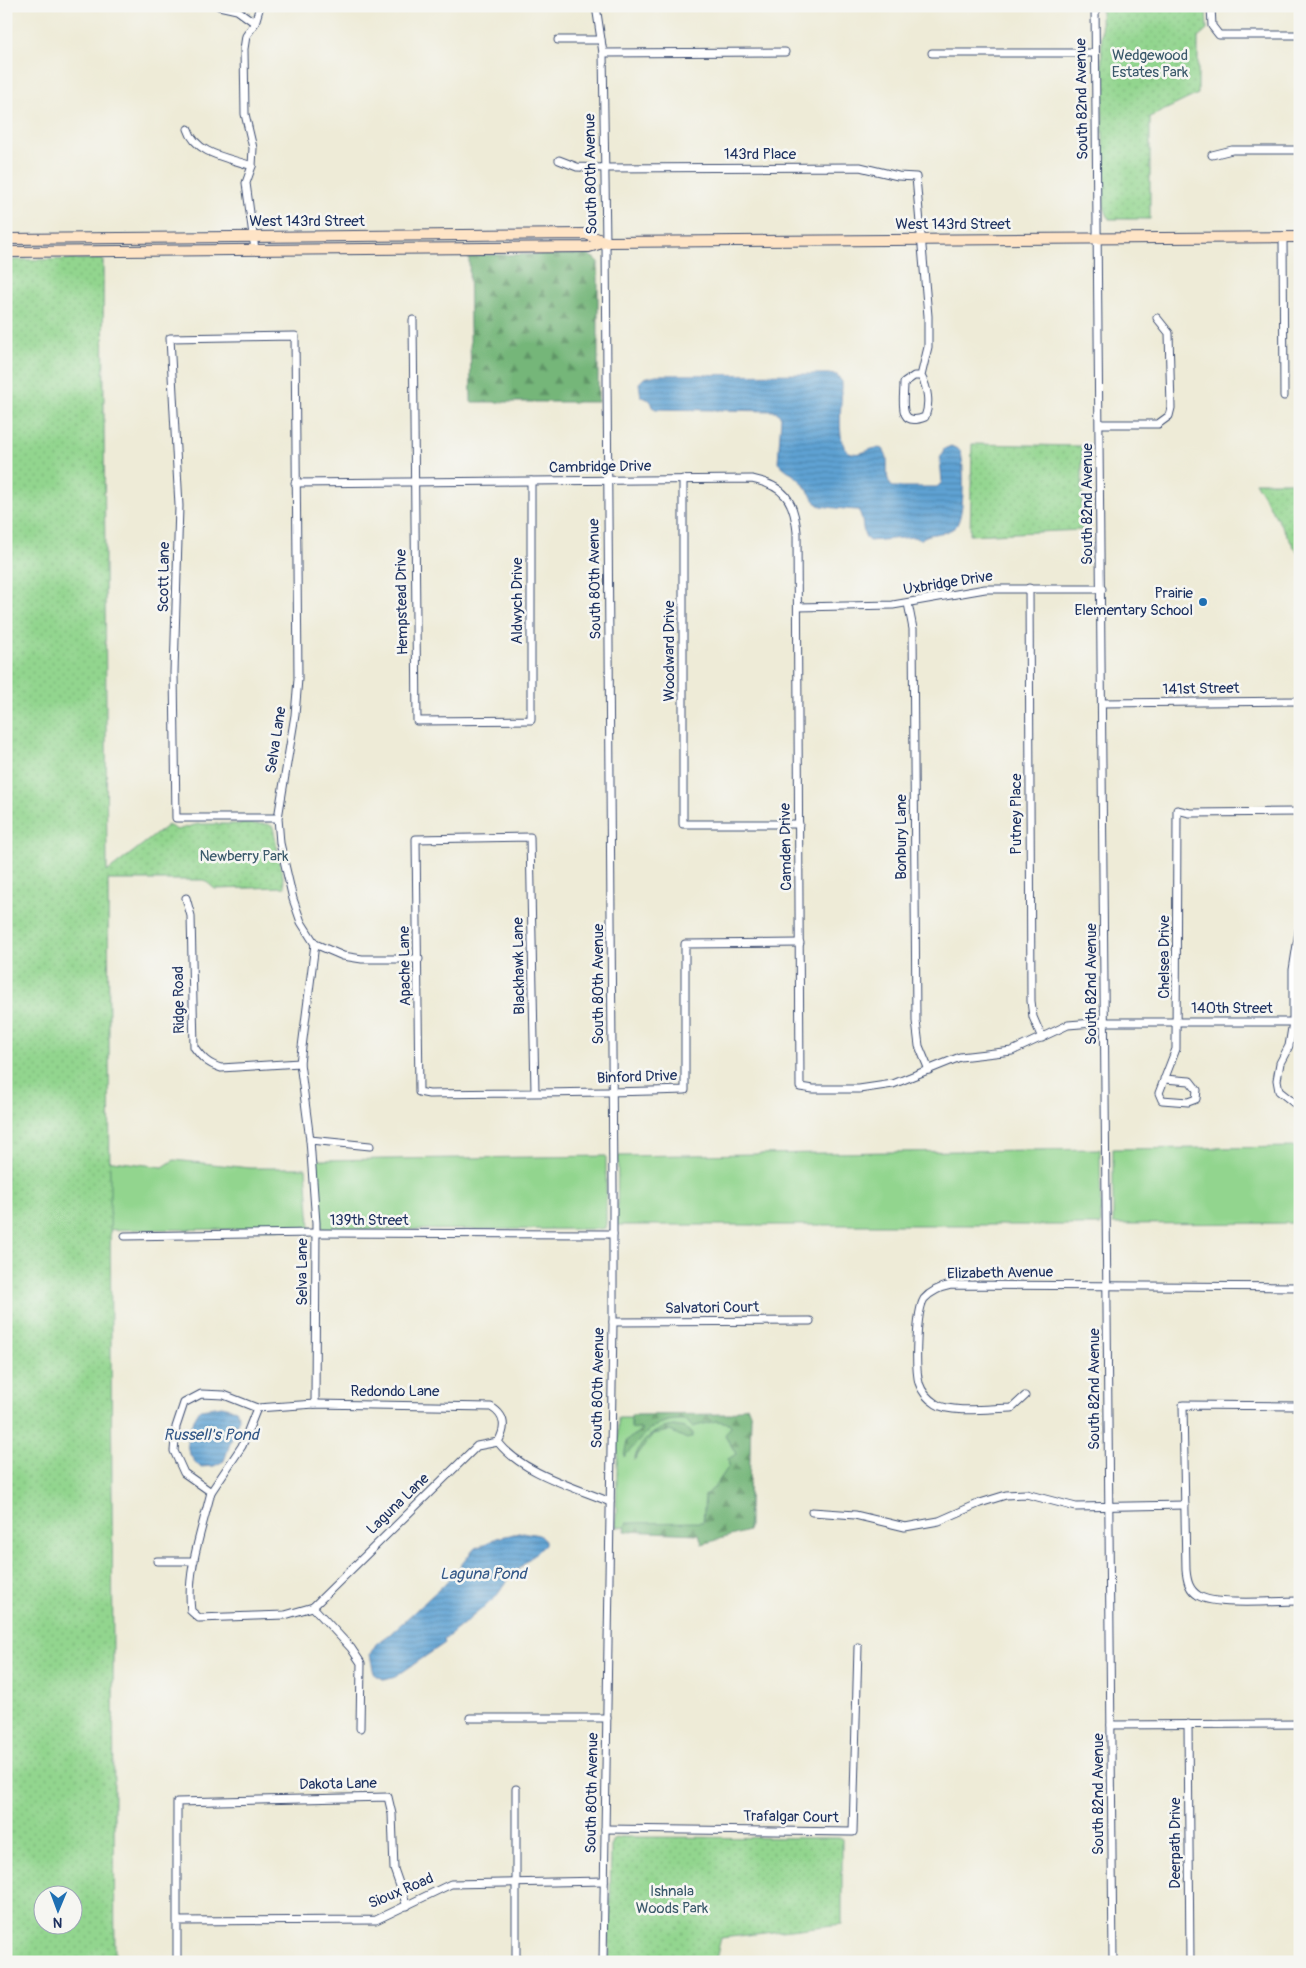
<svg xmlns="http://www.w3.org/2000/svg" width="1306" height="1968" font-family="Pangolin,sans-serif">
<defs>
<pattern id="forest-firs" width="22" height="20" patternUnits="userSpaceOnUse" patternTransform="scale(1.25)"><rect width="22" height="20" fill="#75b679"/><path d="M5 1l3.5 6h-7zM16 11l3.5 6h-7z" fill="#5f9466"/></pattern>
<pattern id="park-dots" width="8" height="8" patternUnits="userSpaceOnUse" patternTransform="scale(1.25)"><rect width="8" height="8" fill="#92d58e"/><path d="M2 2h.1M6 6h.1" fill="none" stroke="#7db77d" stroke-width="1.8" stroke-linecap="round"/></pattern>
<pattern id="water-rules" width="6" height="5" patternUnits="userSpaceOnUse" patternTransform="scale(1.25)"><rect width="6" height="5" fill="#5ea2d3"/><path d="M0 2.5h6" fill="none" stroke="#4d84ae"/></pattern>
</defs>
<rect width="100%" height="100%" fill="#f6f6f2"/>
<filter id="ink" filterUnits="userSpaceOnUse"><feTurbulence type="fractalNoise" baseFrequency=".02" numOctaves="2"/><feDisplacementMap in="SourceGraphic" scale="10" xChannelSelector="R" yChannelSelector="G"/><feConvolveMatrix kernelMatrix="1 2 1 2 8 2 1 2 1" color-interpolation-filters="sRGB"/></filter>
<filter id="wash" filterUnits="userSpaceOnUse"><feTurbulence type="fractalNoise" baseFrequency=".0096" numOctaves="4" result="noise"/><feDisplacementMap in="SourceGraphic" scale="20" xChannelSelector="R" yChannelSelector="G"/><feGaussianBlur stdDeviation="1.12" result="paint"/><feColorMatrix in="noise" values="0 0 0 0 0 0 0 0 0 0 0 0 0 0 0 0 0 1.4 0 .05"/><feComposite in="paint" operator="in"/></filter>
<g filter="url(#wash)">
<rect width="100%" height="100%" fill="#eeebd7"/>
<g fill="#92d58e" stroke="#568276">
<polygon points="1300,1147 1300,1223 1113,1224 1113,1149"/>
<polygon points="6,1148 163,1167 174,1160 250,1168 306,1168 310,1229 6,1230"/>
<polygon points="1100,1149 1101,1225 617,1225 618,1156"/>
<polygon points="606,1156 606,1223 605,1228 600,1229 325,1230 319,1223 317,1160"/>
<polygon points="618,1418 750,1418 749,1529 616,1527"/>
</g>
<g fill="url(#forest-firs)" stroke="#48726c">
<polygon points="587,254 598,261 598,402 471,402 469,255"/>
<path d="M747 1406 751 1416 748 1531 702 1544 699 1534 625 1531 626 1523 703 1522 705 1495 714 1488 729 1466 728 1459 736 1454 725 1435 731 1426 729 1423 716 1421 692 1427 686 1420C652 1418 645 1436 624 1457L627 1440 642 1430 631 1428V1415L729 1414Z"/>
<path d="M674 1426 685 1428 693 1433V1437L687 1439 670 1431 653 1434 634 1460C640 1441 654 1428 674 1426Z"/>
</g>
<g fill="url(#park-dots)" stroke="#568276" fill-rule="evenodd">
<polygon points="1101,6 1206,6 1207,30 1198,38 1198,94 1150,117 1150,219 1109,219 1104,207"/>
<path d="M103 259 107 872 168 825 177 830 198 824H268L273 827 285 887 215 889 204 880H108L115 1962H6V260ZM42 1896H72V1926H42Z"/>
<polygon points="972,444 1082,446 1082,530 970,535"/>
<polygon points="1255,482 1300,482 1300,557"/>
<polygon points="621,1837 842,1838 842,1924 721,1938 715,1962 609,1962 611,1846 614,1839"/>
</g>
<g fill="url(#water-rules)" stroke="#3c6898">
<path d="M828 374 837 375 842 382C843 398 833 449 852 453 864 456 871 445 883 449 892 460 882 475 892 487H937L942 482 940 459 944 449 951 446 960 450C965 461 965 519 955 527 945 536 929 531 920 540L914 537 869 541C860 533 865 519 858 510 853 510 823 507 818 505L801 481 778 463 781 417 776 411 656 409 652 407 650 400 641 397 639 383 644 378 656 375Z"/>
<path d="M222 1406 236 1410 239 1418 224 1461 214 1466 200 1467C179 1448 187 1430 200 1409Z"/>
<polygon points="523,1532 539,1535 545,1541 545,1544 511,1576 495,1598 444,1640 445,1643 395,1677 385,1680 374,1674 370,1654 376,1644 389,1635 450,1579 474,1549 497,1538"/>
</g>
</g>
<g filter="url(#ink)">
<g fill="none" stroke-linecap="round" stroke-linejoin="round">
<defs>
<g id="minor">
<polyline points="219,6 237,10 255,23"/>
<polyline points="596,6 603,53 606,242 613,1187 613,1322 603,1962"/>
<polyline points="1095,6 1113,1962"/>
<polyline points="1211,6 1212,26 1219,35 1300,35"/>
<polyline points="558,40 601,40"/>
<polyline points="603,53 785,52"/>
<polyline points="932,53 1095,53"/>
<path d="M188 129C196 155 230 158 252 166"/>
<polyline points="1212,155 1232,150 1300,150"/>
<path d="M559 160 577 167 604 168 860 167 898 176 916 177 928 316V347L921 376C928 388 930 404 925 417 897 428 904 401 904 383L914 376H921"/>
<polyline points="1283,237 1284,396"/>
<polyline points="255,250 246,183 252,166 253,148 245,114 244,49 246,36 255,23 260,6"/>
<polyline points="413,320 417,721 531,720 531,481"/>
<polyline points="1100,424 1158,424 1169,416 1171,408 1169,333 1157,318"/>
<polyline points="683,479 683,824 799,824"/>
<path d="M295 483 752 479C784 486 794 499 797 532L800 1087 813 1089H859L893 1084 960 1057 1012 1051 1068 1025 1105 1022H1300"/>
<polyline points="1029,588 1031,1001 1033,1017 1042,1038"/>
<polyline points="908,603 913,629 916,1021 919,1046 929,1070"/>
<polyline points="798,607 893,605 985,589 1102,589"/>
<polyline points="1102,703 1300,701"/>
<polyline points="278,818 176,818 174,672 179,506 170,338 295,336 298,679 295,715 278,818 280,843 293,899 301,922 315,944 300,1063 310,1140 316,1223 315,1404"/>
<path d="M186 898 191 916 194 1047C202 1058 208 1064 221 1068L300 1063"/>
<polyline points="1300,925 1293,970 1293,1022 1289,1046 1280,1063 1277,1080 1279,1091 1294,1103 1300,1103"/>
<polyline points="315,944 343,956 362,959 419,959"/>
<polyline points="1164,1079 1190,1081 1197,1090 1196,1099 1188,1102 1162,1100 1159,1093 1176,1049 1177,810 1190,813 1300,812"/>
<path d="M535 1093 530 837 416 839 419 1092 429 1094C514 1093 600 1093 685 1090V944L800 943"/>
<polyline points="310,1140 370,1146"/>
<polyline points="125,1236 315,1233 613,1234"/>
<polyline points="613,1322 810,1321"/>
<path d="M1025 1396 1012 1408C993 1408 951 1414 936 1404 928 1399 922 1392 919 1383 915 1368 916 1312 924 1299 931 1291 941 1287 951 1285L1300 1287"/>
<path d="M1300 1406 1183 1405 1186 1570C1187 1581 1189 1590 1199 1596 1215 1606 1278 1601 1300 1601"/>
<path d="M498 1442C506 1428 506 1416 491 1407L315 1404 257 1408 224 1395 201 1394 184 1403 176 1427 174 1451 184 1473 211 1492C202 1530 186 1572 191 1611L199 1618 285 1615 313 1607 477 1446 498 1442C522 1473 574 1487 610 1502"/>
<polyline points="211,1492 242,1446 257,1408"/>
<polyline points="812,1512 855,1515 905,1527 939,1521 980,1503 1006,1495 1026,1494 1076,1507 1185,1505"/>
<polyline points="157,1561 194,1561"/>
<polyline points="313,1607 351,1648 361,1663 360,1728"/>
<polyline points="470,1718 607,1718"/>
<polyline points="1188,1724 1190,1962"/>
<polyline points="1111,1725 1300,1724"/>
<polyline points="605,1829 853,1832 858,1647"/>
<polyline points="178,1921 376,1920 451,1884 604,1881"/>
<polyline points="177,1962 177,1802 388,1797 392,1814 394,1869 407,1906"/>
<polyline points="516,1962 516,1789"/>
</g>
<g id="secondary">
<polyline points="6,239 586,234 606,242"/>
<polyline points="6,252 589,247 606,242 1300,237"/>
</g>
</defs>
<use href="#minor" stroke="#3b4b70" stroke-width="9"/>
<use href="#secondary" stroke="#3b4b70" stroke-width="12"/>
<use href="#minor" stroke="#fff" stroke-width="7"/>
<use href="#secondary" stroke="#fee4c6" stroke-width="10"/>
</g>
</g>
<circle fill="#1f6fb2" stroke="#f6f6f2" stroke-width="2" cx="1203" cy="602" r="5"/>
<g text-anchor="middle" dominant-baseline="central" stroke-width="5" stroke-linejoin="round" paint-order="stroke">
<g font-size="15" fill="#39586a" stroke="#f6f6f2">
<text x="1150" y="55">Wedgewood<tspan x="1150" dy="17">Estates Park</tspan></text>
<text x="244" y="856">Newberry Park</text>
<text x="672" y="1891">Ishnala<tspan x="672" dy="17">Woods Park</tspan></text>
</g>
<g font-size="15" fill="#1b2f5e" stroke="#f6f6f2">
<text transform="translate(1082 99) rotate(-91)">South 82nd Avenue</text>
<text x="760" y="154">143rd Place</text>
<text transform="translate(591 174) rotate(-91)">South 80th Avenue</text>
<text x="307" y="221">West 143rd Street</text>
<text x="953" y="224">West 143rd Street</text>
<text transform="translate(600 467) rotate(-1)">Cambridge Drive</text>
<text transform="translate(1087 504) rotate(-90)">South 82nd Avenue</text>
<text transform="translate(164 577) rotate(-89)">Scott Lane</text>
<text transform="translate(595 579) rotate(-91)">South 80th Avenue</text>
<text transform="translate(948 583) rotate(-9)">Uxbridge Drive</text>
<text transform="translate(517 601) rotate(-90)">Aldwych Drive</text>
<text transform="translate(402 602) rotate(-91)">Hempstead Drive</text>
<text transform="translate(669 651) rotate(-90)">Woodward Drive</text>
<text transform="translate(1201 689) rotate(-1)">141st Street</text>
<text transform="translate(276 740) rotate(-81)">Selva Lane</text>
<text transform="translate(1016 814) rotate(-90)">Putney Place</text>
<text transform="translate(901 837) rotate(-90)">Bonbury Lane</text>
<text transform="translate(786 847) rotate(-91)">Camden Drive</text>
<text transform="translate(1164 957) rotate(-90)">Chelsea Drive</text>
<text transform="translate(405 966) rotate(-91)">Apache Lane</text>
<text transform="translate(519 966) rotate(-91)">Blackhawk Lane</text>
<text transform="translate(598 984) rotate(-90)">South 80th Avenue</text>
<text transform="translate(1091 984) rotate(-90)">South 82nd Avenue</text>
<text transform="translate(179 1000) rotate(-91)">Ridge Road</text>
<text x="1232" y="1008">140th Street</text>
<text transform="translate(637 1077) rotate(-2)">Binford Drive</text>
<text x="369" y="1220">139th Street</text>
<text transform="translate(302 1272) rotate(-90)">Selva Lane</text>
<text transform="translate(1000 1273) rotate(-1)">Elizabeth Avenue</text>
<text transform="translate(712 1308) rotate(-1)">Salvatori Court</text>
<text transform="translate(598 1388) rotate(-89)">South 80th Avenue</text>
<text transform="translate(1094 1389) rotate(-90)">South 82nd Avenue</text>
<text x="395" y="1391">Redondo Lane</text>
<text transform="translate(398 1504) rotate(-44)">Laguna Lane</text>
<text transform="translate(338 1784) rotate(-1)">Dakota Lane</text>
<text transform="translate(592 1793) rotate(-89)">South 80th Avenue</text>
<text transform="translate(1098 1794) rotate(-90)">South 82nd Avenue</text>
<text transform="translate(791 1817) rotate(1)">Trafalgar Court</text>
<text transform="translate(1175 1843) rotate(-90)">Deerpath Drive</text>
<text transform="translate(401 1891) rotate(-23)">Sioux Road</text>
</g>
<g font-size="15" fill="#1b2f5e" stroke="#f6f6f2" text-anchor="end">
<text x="1193" y="593">Prairie<tspan x="1193" dy="17">Elementary School</tspan></text>
</g>
<g font-size="16" font-style="italic" fill="#325787" stroke="#f6f6f2">
<text x="211" y="1435">Russell's Pond</text>
<text x="483" y="1574">Laguna Pond</text>
</g>
</g>
<rect width="1306" height="1968" fill="none" stroke="#f6f6f2" stroke-width="25"/>
<g transform="translate(58 1910) rotate(181)"><circle r="24" fill="#f6f6f2" stroke="#9ea6b7"/>
<path d="M0-4L9 19L0 12L-9 19Z" fill="#1f6fb2"/>
<text y="-8" font-size="14" font-weight="bold" text-anchor="middle" fill="#1b2f5e">N</text>
</g>
</svg>
